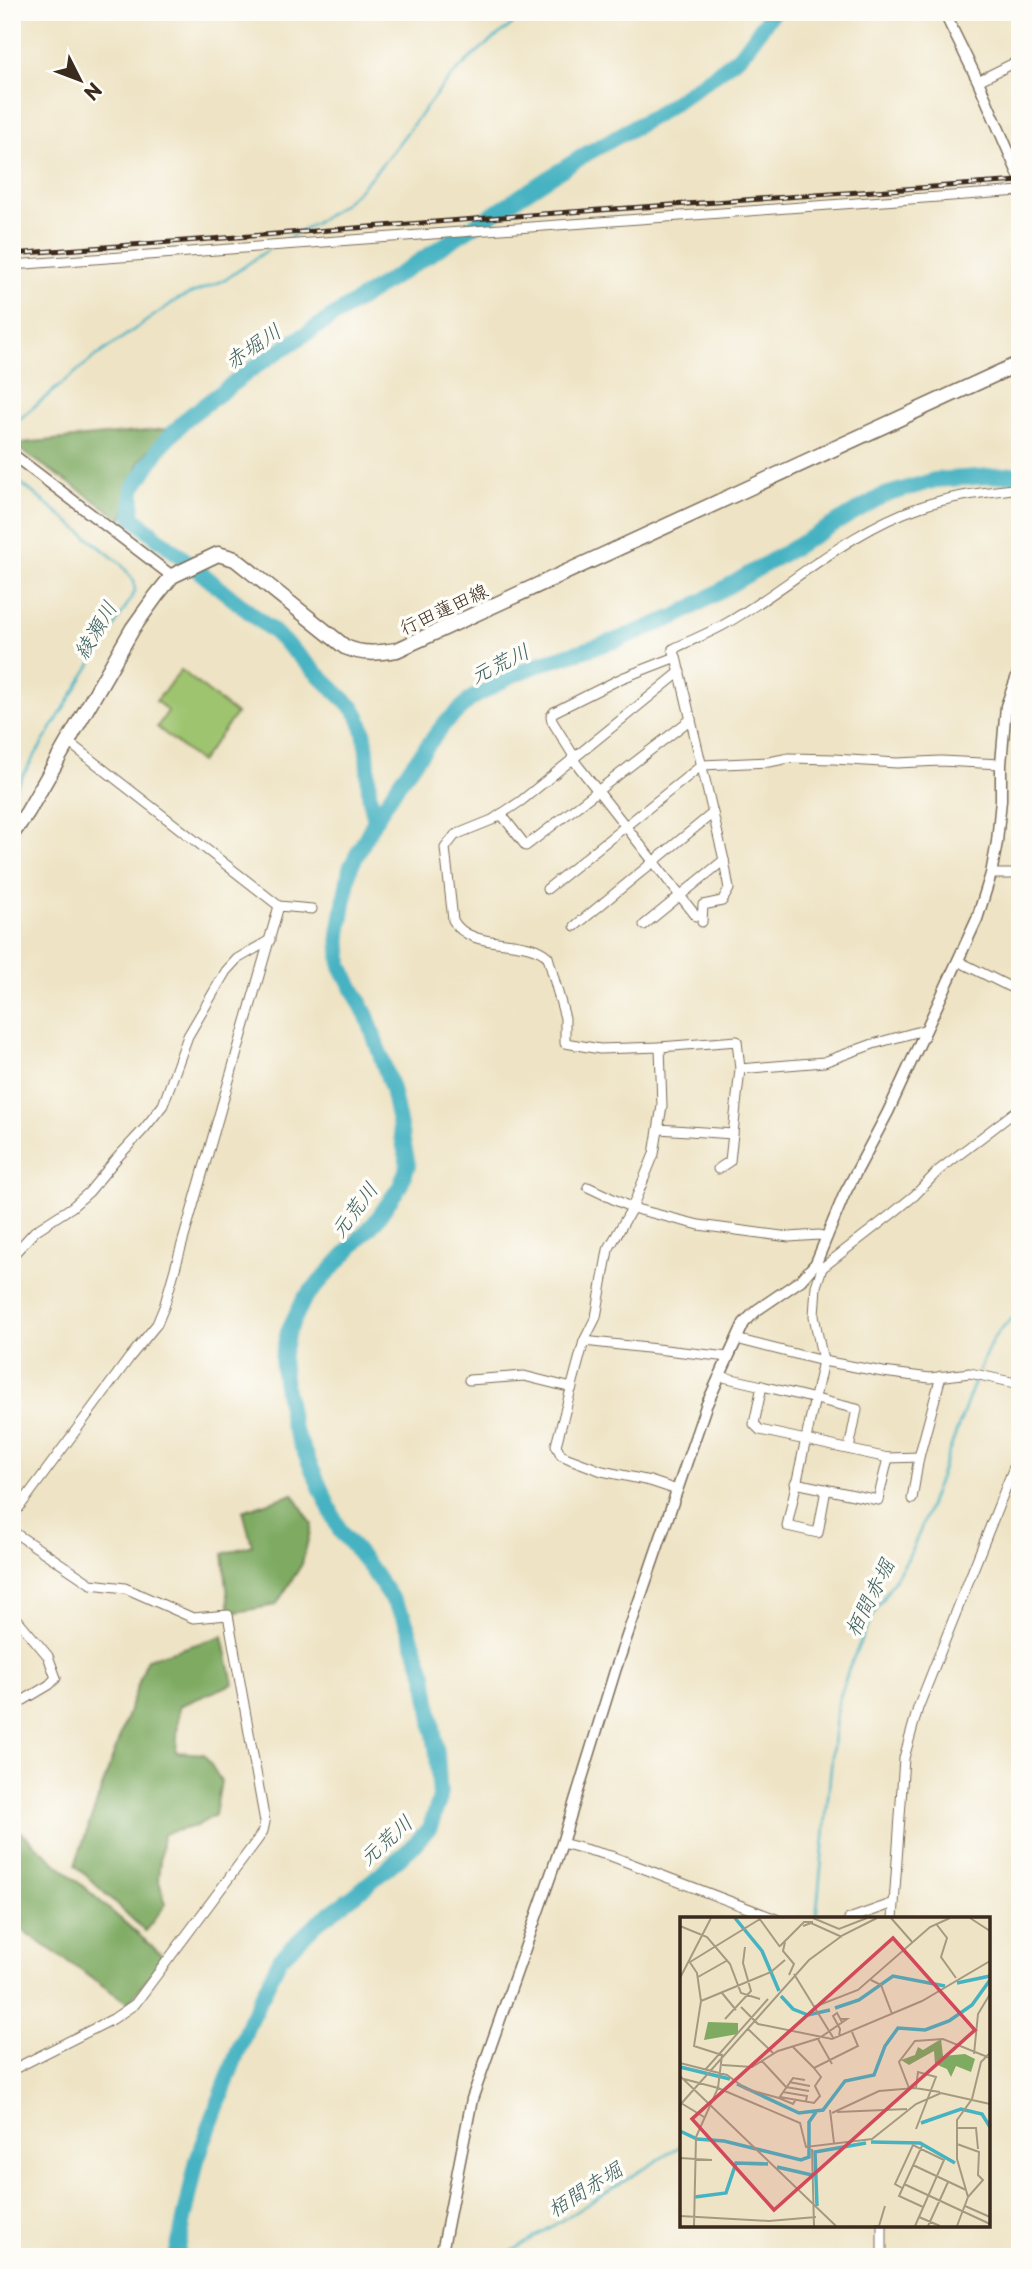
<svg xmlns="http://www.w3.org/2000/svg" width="1032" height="2269" font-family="'Playpen Sans','Klee One',sans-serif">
<rect width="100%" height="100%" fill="#fdfcf7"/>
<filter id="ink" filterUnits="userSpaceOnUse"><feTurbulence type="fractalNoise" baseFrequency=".0143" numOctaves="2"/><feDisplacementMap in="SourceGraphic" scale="14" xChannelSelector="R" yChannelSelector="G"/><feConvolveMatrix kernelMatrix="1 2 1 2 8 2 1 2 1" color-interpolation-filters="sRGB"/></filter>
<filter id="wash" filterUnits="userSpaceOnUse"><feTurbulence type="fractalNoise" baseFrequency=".00686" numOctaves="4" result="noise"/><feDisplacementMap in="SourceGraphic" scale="28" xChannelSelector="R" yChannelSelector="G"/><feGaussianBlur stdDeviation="1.57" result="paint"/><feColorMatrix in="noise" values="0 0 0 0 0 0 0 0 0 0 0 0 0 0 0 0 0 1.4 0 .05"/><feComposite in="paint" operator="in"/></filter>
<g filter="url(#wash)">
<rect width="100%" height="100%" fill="#eee3c4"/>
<polygon fill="#9ec46f" stroke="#6c7746" stroke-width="2" points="181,670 236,714 200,762 157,727 168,711 156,701"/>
<g fill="#7eaa62" stroke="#5c6a40" stroke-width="2">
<polygon points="167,429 139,462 122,519 12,444"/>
<polygon points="293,1494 312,1524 302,1564 276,1605 230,1613 223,1554 252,1545 243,1511"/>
<polygon points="223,1636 233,1684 179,1706 176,1752 204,1754 221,1781 215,1815 196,1826 163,1834 158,1878 166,1904 145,1931 75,1865 147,1659"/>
<polygon points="14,1826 164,1957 128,2003 12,1923 12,1827"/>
</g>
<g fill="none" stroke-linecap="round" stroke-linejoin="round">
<g stroke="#46b3c2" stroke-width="2.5">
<path d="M284 241C306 228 328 217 348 200 381 171 410 127 438 92 460 65 486 44 514 23L507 12"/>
<polyline points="12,425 92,359 178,299 225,280 269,249"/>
<polyline points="12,476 121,564 134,581 135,592 12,793"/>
<path d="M979 1371C989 1345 995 1329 1020 1313"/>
<polyline points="816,1919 837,1706 849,1668 863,1636 878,1606 908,1558 920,1531 976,1378"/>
<polyline points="503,2257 682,2145"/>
</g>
<g stroke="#46b3c2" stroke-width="16">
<path d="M375 820C373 811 370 802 369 792 367 765 370 733 354 709L274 632 132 517 133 489 161 446 187 418 259 364 586 154 656 115 713 76 742 54 773 12"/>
<polyline points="176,2257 197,2160 249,2022 280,1959 318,1922 355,1895 411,1848 430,1827 440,1798 437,1754 425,1675 404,1617 372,1570 340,1531 292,1425 284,1380 282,1358 288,1332 304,1299 375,1222 400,1186 408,1165 392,1089 367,1016 341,966 339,934 350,868 375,820 401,780 444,724 471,699 510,676 543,663 617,640 677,616 882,496 935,480 1020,474"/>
</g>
</g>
</g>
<g filter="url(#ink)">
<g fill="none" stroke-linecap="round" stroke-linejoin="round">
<defs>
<g id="minor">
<polyline points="978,81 1020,60"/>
<polyline points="12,265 1020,191"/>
<path d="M676 657 673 649C691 640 710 633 727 623 791 586 848 531 920 507 951 496 986 492 1020 488"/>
<polyline points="67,741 279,906 312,909"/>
<polyline points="572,758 696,916"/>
<polyline points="575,758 552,721 551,716 554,712 622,678 676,657 724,860 644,925"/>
<polyline points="501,814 526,846 691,719"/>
<polyline points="991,874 1020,874"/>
<polyline points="547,889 702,765 769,762 789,758 834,759 897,763 941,761 1001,764"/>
<polyline points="702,922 703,905 722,901 729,889 724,860"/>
<polyline points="575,926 713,813"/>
<polyline points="958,961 1020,992"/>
<path d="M660 1047 600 1049 565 1043V1018L548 957C526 935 470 952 453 920L445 848 455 835 492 820 521 801 680 672"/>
<polyline points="659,1129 733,1134"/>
<polyline points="718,1169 730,1161 740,1069"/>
<polyline points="588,1187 632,1208 699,1225 789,1237 819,1235 827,1237"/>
<polyline points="12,1256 35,1231 72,1207 89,1192 117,1158 144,1129 163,1105 188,1036 226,971 237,959 270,940"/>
<polyline points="817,1264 822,1268 893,1213 915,1195 939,1170 1020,1108"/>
<polyline points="822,1268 816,1286 814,1316 823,1361 787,1526 818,1533 826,1489"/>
<polyline points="736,1339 823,1361 883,1372 930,1378 970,1373 1020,1384"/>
<polyline points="584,1341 728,1357"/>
<polyline points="719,1376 762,1386 754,1424 760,1430 888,1458 878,1500 795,1483"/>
<polyline points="469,1380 524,1376 572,1388"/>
<polyline points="762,1386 857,1409 849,1449"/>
<polyline points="888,1458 919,1457"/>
<polyline points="677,1490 650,1481 602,1471 570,1459 561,1455 556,1445 584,1341 596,1317 608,1250 632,1208 654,1154 662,1106 660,1047 737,1041 740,1069 824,1062 873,1044 924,1030"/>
<polyline points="912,1499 919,1457 941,1376"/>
<polyline points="12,1517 130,1357 157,1324 164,1307 279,906"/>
<polyline points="12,1531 91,1584 125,1588 193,1618 228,1615 265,1822 263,1831 258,1839 135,2004 113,2019 12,2070"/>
<polyline points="12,1613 48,1656 56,1678 49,1685 12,1707"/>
<polyline points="562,1843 611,1856 776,1919"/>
<polyline points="849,1919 894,1903"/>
<polyline points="893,1919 904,1758 918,1708 1020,1452"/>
<polyline points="882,2225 882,2257"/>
</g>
<g id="tertiary">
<polyline points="944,12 978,81 1020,178"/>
<polyline points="12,454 172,576"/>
<polyline points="441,2257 472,2099 562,1843 615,1671 706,1406 744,1323 757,1310 801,1280 816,1263 844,1195 888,1112 977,919 991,874 997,842 1001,800 1001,764 1006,706 1020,668"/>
</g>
<path id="primary" d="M12 834 27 813 133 628 156 596 172 576 218 554 235 559 345 647C364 655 377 653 397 650L1020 363"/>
</defs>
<use href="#minor" stroke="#7a6b58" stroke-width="11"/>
<use href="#tertiary" stroke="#7a6b58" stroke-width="13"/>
<use href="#primary" stroke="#7a6b58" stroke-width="17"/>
<use href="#minor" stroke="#fff" stroke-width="9"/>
<use href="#tertiary" stroke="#fff" stroke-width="10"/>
<use href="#primary" stroke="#fff" stroke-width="14"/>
<defs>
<polyline id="rail" points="12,254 542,214 1020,181"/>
</defs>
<use href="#rail" stroke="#3b2a1e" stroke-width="5"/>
<use href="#rail" stroke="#fdfcf7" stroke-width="2.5" stroke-dasharray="8" stroke-linecap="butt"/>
</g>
</g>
<g text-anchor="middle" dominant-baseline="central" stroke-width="7" stroke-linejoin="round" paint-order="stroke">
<g font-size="19" fill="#3b2a1e" stroke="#fdfcf7">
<text transform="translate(443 608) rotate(-25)">行田蓮田線</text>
</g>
<g font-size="21" font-style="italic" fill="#3f6160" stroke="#fdfcf7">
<text transform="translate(252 345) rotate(-34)">赤堀川</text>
<text transform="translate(94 629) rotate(-59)">綾瀬川</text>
<text transform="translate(499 662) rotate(-26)">元荒川</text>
<text transform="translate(353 1209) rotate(-53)">元荒川</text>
<text transform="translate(868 1597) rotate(-63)">栢間赤堀</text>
<text transform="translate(385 1839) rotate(-42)">元荒川</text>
<text transform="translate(584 2188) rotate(-32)">栢間赤堀</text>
</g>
</g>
<g transform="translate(680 1917)">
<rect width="310" height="310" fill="#eee3c4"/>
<path d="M28 105 58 106V117L24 123ZM261 122 263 139 285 137 295 142 291 155 276 149 271 160 267 152 255 147 254 134 229 148 221 143 235 138 238 130 243 133Z" fill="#7eaa62"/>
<path fill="none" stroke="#46b3c2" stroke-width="3.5" d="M55 1 82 34 99 74M277 66 310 59M101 79 113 92 128 98 150 93M155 91 179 83 213 59 265 69M0 150 50 162M57 167 119 196 143 193 165 164 194 158 205 129 218 111 245 113 269 104 292 88 310 63M241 206 281 192 302 197 310 210M0 214 17 222 44 224 121 243 129 240V205L136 195M191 225 240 226 275 246M97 250 132 258M15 280 46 276 56 246 88 247M137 289 135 235 186 226"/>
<path fill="none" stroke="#a69982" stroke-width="2" d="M79 1 100 30M133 1 159 12 187 1M211 1 233 26M290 1 310 14M257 8 267 21 261 40 276 61M0 9 27 20 50 47 61 76 80 82M123 9 131 6 162 20M105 25 103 34 114 47 109 58M100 29 124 5H133M9 44 17 56 21 84 14 129 42 138 38 171 120 206 126 230 192 222 236 187 261 176 310 187M10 45 80 2M114 57 154 122M18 60 48 43M0 61 31 1M191 63 201 68 212 97M42 76 56 93M21 84 91 55 105 43M61 90 78 107 152 122 242 84 310 44M134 90 178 73 250 10 270 1M45 102 71 74 63 46 65 30M68 112 93 136M141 120 167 102H160M159 120 160 112 153 99 157 96 162 105M138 122 152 147M113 130 134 151 178 129 172 115M294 137 298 97 310 77M82 144 106 170 129 174M0 146 47 158 66 172 99 181M42 148 72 150 98 134 140 121M25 153 88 82M0 159 156 309M4 162 38 171 16 220 14 309M109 165 130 169M229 171 219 145 235 124 263 122 310 141M236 171 238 155 256 160 236 212M103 175 127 179 126 184M100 180 134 186 140 179 135 169 141 160 134 151M116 182 113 187 99 181 113 161 125 163M1 186 24 200M0 188 129 43 163 18 197 1M150 193 154 226M157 195 227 192M152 196 199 174 235 171 260 175M277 211H296L298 232M277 227 299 235 298 258 303 263 288 280M242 229 219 279 243 290M132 232 134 309M0 241 32 243M233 248 286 273M224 267 310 307M222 271 215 267 233 228 264 243 235 309M285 289 310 300M0 299 89 304 136 300M239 300 260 309M194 309H199L205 289M248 309 268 265M277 309 288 280 277 242V203L292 182 301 145 310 136"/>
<path fill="#d1495b" fill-opacity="0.15" stroke="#d1495b" stroke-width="3.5" d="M213 21 295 113 94 293 12 202Z"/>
<rect width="310" height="310" fill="none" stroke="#3b2a1e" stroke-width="3.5"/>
</g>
<rect width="1032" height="2269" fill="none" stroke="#fdfcf7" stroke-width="42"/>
<g transform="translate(80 80) rotate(132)" stroke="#fdfcf7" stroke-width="5" paint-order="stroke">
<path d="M0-5L12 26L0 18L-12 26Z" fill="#3b2a1e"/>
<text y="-10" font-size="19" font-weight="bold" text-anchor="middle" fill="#3b2a1e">N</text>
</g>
</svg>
